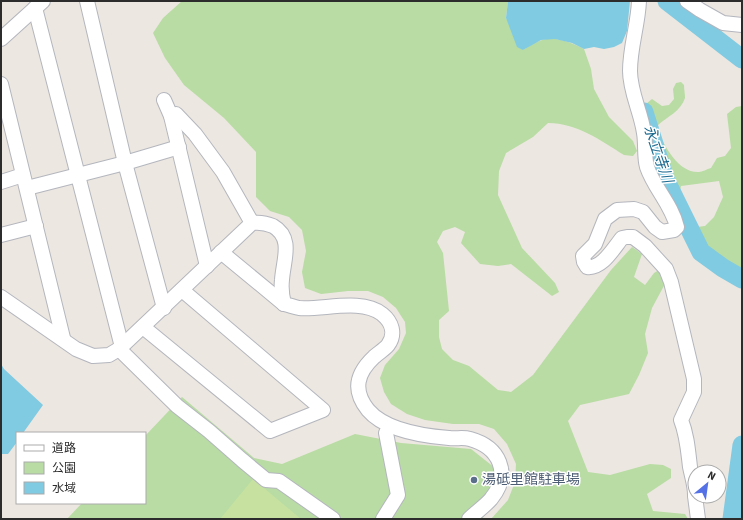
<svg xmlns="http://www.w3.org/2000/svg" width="743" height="520" font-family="'Source Sans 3','Noto Sans JP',sans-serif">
<rect width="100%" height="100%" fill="#ece7e0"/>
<g fill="#b8dca3">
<path d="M182 1H508L506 18 523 50C528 47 535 42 542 40 557 36 571 43 584 49L591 69 594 89 609 117 633 141 637 151 633 156 624 155C600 140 577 123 548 123L533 137 506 153 499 171 498 195 522 248 555 283 559 292 552 296 511 264 498 266 480 264 461 243 465 232 455 227 443 231 437 242 443 253 449 311 439 320V337L442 349 453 360 469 366 498 390 511 392 533 375 611 270 632 247 642 254 634 277 645 285 654 273 659 270 666 282 652 308 645 334 648 353 639 375 629 394 580 405 568 421 588 472 610 475 650 464 663 465 671 469V478L647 494 653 511 685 514 688 519H491L508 500 515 482 516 464 507 444 494 429 479 424H453L425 420 407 414 391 404 384 392 380 378 385 365 399 349 406 333 405 322 396 308 383 297 368 291H348L321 294 305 288 302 272 306 251 302 230 289 217 270 211 256 197V152L224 118 184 85 165 58 153 33 163 18Z"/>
<path d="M681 82 684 85C684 89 685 94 685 98 681 111 667 117 658 125L657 131C666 147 678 173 699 172 702 172 707 169 711 168L717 158 725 156 731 148 727 114 736 107 742 106V277L728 270 693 243 691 233 697 227 705 226 714 217 723 197 719 181 681 186 679 195 684 202 686 210 683 215 677 213 667 196 644 110 646 104 652 99 662 106 669 105 674 99 673 89 676 83Z"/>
<polygon points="182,397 254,458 282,464 355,434 401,443 471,449 509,479 482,519 67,519 82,503 145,503 145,436"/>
</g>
<polygon fill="#c7e2a0" points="253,479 301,519 220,519"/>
<g fill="#80cae2">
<polygon points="508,1 630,1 627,31 622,43 614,47 604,49 594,47 584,49 572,43 555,39 541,40 523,50 517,47 506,18"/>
<polygon points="1,364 4,369 43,405 23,433 17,433 17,442 8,454 1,454"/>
</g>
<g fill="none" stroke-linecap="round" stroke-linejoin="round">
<g stroke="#80cae2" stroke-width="19">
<polyline points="667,1 742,59"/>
<polyline points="644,112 665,179 701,252 723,268 742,279"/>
<polyline points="732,519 742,445"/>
</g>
<defs>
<g id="minor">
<polyline points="87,1 125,163 164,308"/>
<path d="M639 1C638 25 630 47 630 71 630 92 641 112 644 133 646 144 644 157 647 167 654 188 672 205 677 227L674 230 662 232 655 227 643 212 634 209 617 210 605 219 595 244 583 256 584 262 587 267C602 269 613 249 622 238L627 237H633L645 246 666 269 671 282 694 379V392L681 420C687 435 688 450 690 467 692 477 695 485 695 495"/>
<polyline points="687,1 700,10 723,23 742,25"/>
<polyline points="35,8 122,347"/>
<polyline points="1,39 43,1"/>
<polyline points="1,84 63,338"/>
<polyline points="164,100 171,116 207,266"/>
<polyline points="171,116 176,114 195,134 223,172 252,223"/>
<polyline points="1,182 23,175"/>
<polyline points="27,188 125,163 179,147"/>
<polyline points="1,235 36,226"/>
<polyline points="221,252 284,304"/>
<path d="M1 297 76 349 93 356 109 355 119 349 252 223C260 222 266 223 273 226 294 238 283 261 282 280 281 288 282 296 284 304 289 305 294 307 299 308 324 310 361 298 382 314 392 322 396 334 388 345 384 350 378 353 374 357 357 373 352 390 368 410 385 430 423 436 449 438 456 439 463 437 470 439 499 447 512 473 491 499 485 506 476 512 469 519"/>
<polyline points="143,327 270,431 323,410 182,290"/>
<polyline points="119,349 177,406 209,431 242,460 266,480 279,481 333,519"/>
<polyline points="695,496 698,519"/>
<polyline points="383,519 398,495 386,433 390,426"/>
</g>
</defs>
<use href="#minor" stroke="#b4b6be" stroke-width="16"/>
<use href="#minor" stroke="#fff" stroke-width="14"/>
</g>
<circle fill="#5c6f8a" stroke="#fff" stroke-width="1.5" cx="474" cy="480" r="4"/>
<g text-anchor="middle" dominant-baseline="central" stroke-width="3" stroke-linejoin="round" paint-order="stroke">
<g font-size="14" fill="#4e5e75" stroke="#fff" text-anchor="start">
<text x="482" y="480">湯砥里館駐車場</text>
</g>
<g font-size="15" font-style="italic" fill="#1d6a90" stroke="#fff">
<text transform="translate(658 154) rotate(71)">永立寺川</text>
</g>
</g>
<rect width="743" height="520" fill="none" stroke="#2c2c2c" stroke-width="4"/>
<rect x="16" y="432" width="130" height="72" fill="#ffffff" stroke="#ababab"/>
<rect x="24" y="445" width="20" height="6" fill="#ffffff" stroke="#ababab"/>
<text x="52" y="452" font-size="12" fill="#2c2c2c">道路</text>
<rect x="24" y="462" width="20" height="12" fill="#b8dca3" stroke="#ababab"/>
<text x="52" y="472" font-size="12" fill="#2c2c2c">公園</text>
<rect x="24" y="482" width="20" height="12" fill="#80cae2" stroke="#ababab"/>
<text x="52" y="492" font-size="12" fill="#2c2c2c">水域</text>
<g transform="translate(707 484) rotate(29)"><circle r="19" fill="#ffffff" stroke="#ababab"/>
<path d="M0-3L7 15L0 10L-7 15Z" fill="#5472e6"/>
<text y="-6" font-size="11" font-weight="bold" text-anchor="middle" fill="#2c2c2c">N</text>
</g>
</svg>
